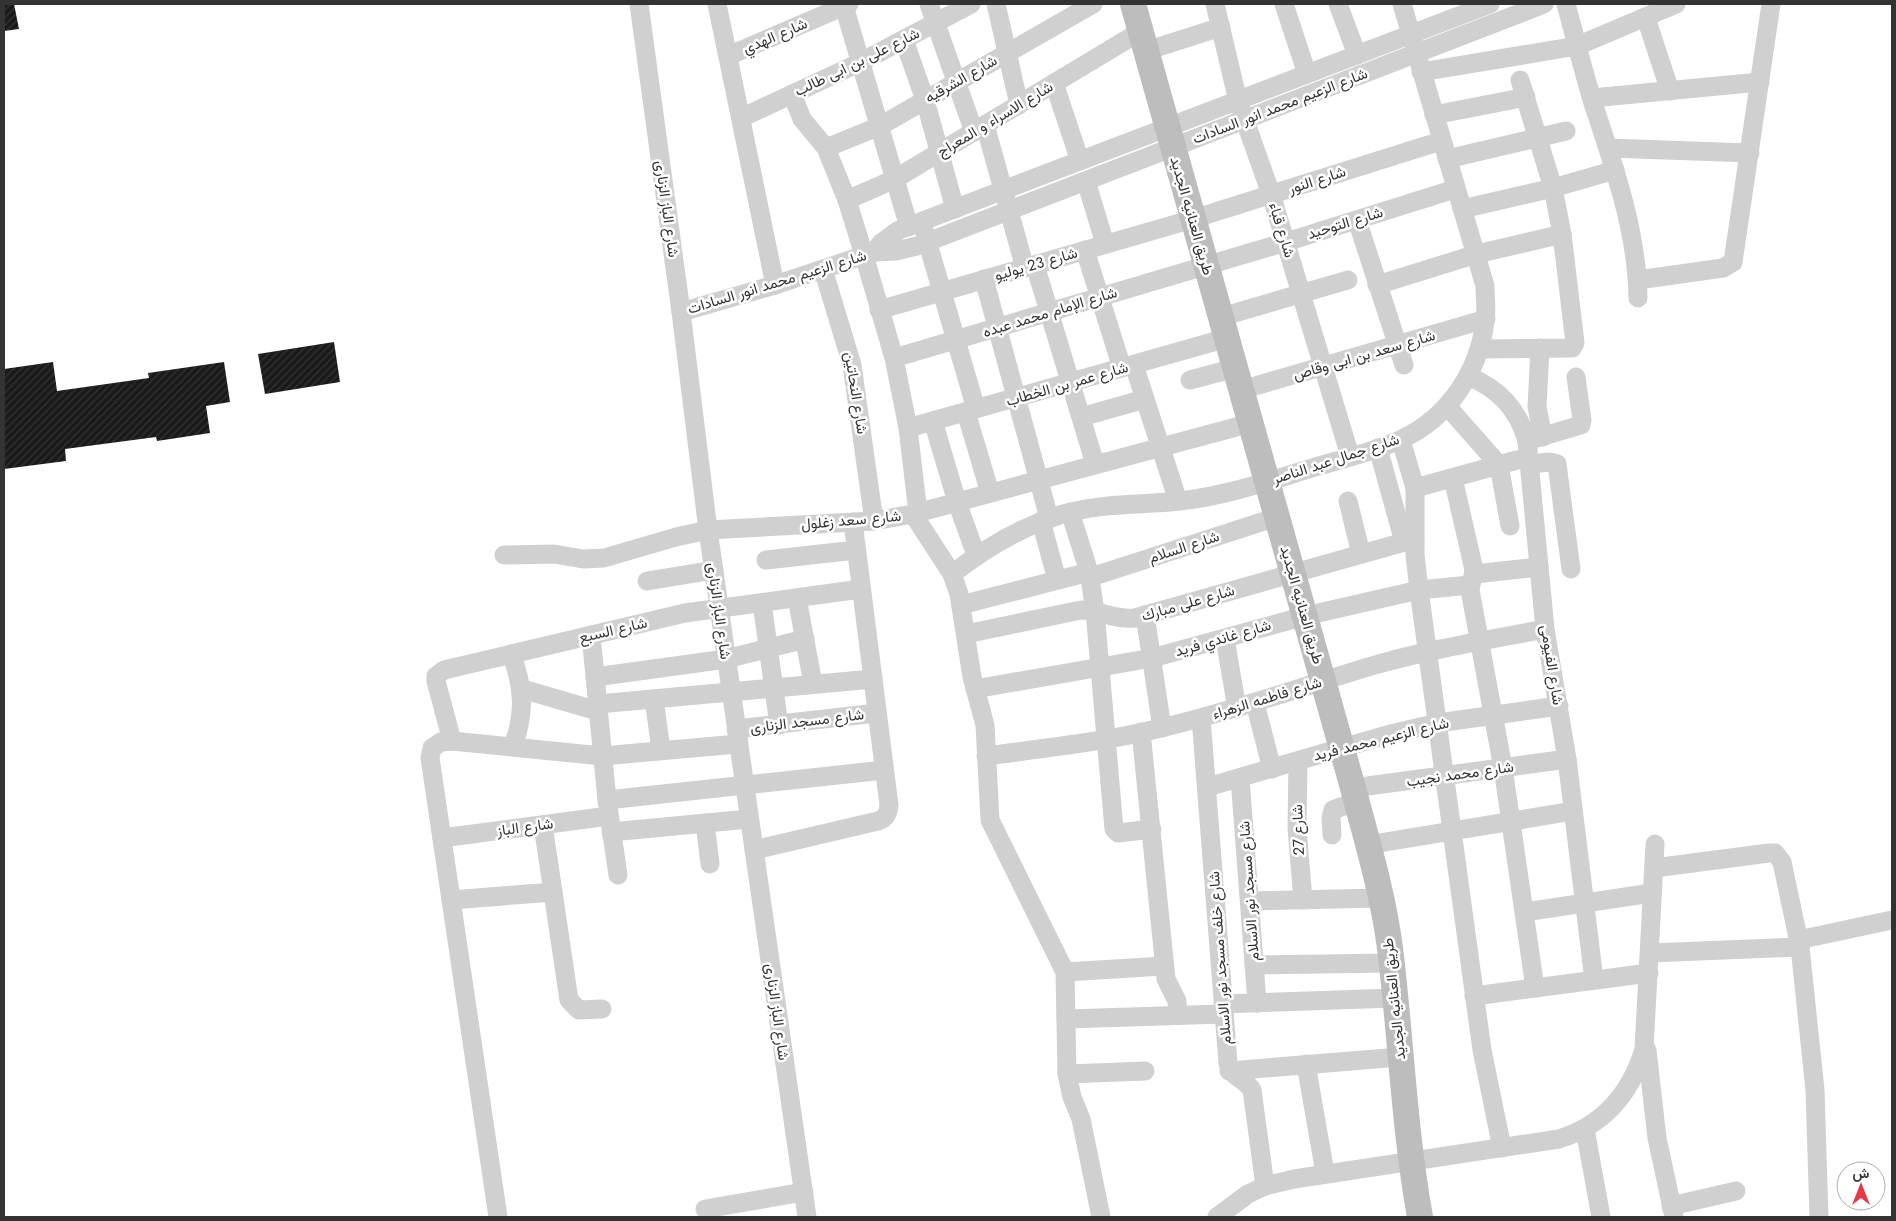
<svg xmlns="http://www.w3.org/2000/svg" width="1896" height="1221" font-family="Jost,Vazirmatn,sans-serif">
<defs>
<pattern id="building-hatch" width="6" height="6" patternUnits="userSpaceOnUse" patternTransform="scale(1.25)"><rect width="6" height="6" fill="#1a1a1a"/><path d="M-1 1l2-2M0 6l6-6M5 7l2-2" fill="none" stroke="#333"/></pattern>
</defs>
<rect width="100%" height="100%" fill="#fff"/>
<g fill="url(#building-hatch)">
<polygon points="4,4 14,4 19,29 4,31"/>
<polygon points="334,342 340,382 265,394 258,354"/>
<polygon points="53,362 57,391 149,378 148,373 224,362 230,402 206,406 210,433 157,441 156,437 65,449 66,461 4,469 4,369"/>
</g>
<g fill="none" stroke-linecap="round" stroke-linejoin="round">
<g stroke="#d0d0d0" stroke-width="19">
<polyline points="639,4 681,312 708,530 807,1217"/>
<polyline points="717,4 775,285"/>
<polyline points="929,4 974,132"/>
<polyline points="996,4 1019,105"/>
<polyline points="1215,4 1238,101 1271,194 1350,456"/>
<polyline points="1284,4 1307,74"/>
<polyline points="1338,4 1357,55"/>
<path d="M1566 4C1575 37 1583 70 1593 103 1614 167 1637 230 1638 298"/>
<polyline points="844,6 909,227"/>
<polyline points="1646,18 1670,91"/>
<polyline points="904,40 925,100 955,209"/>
<polyline points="1146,51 1221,27"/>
<polyline points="728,56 849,4"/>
<polyline points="1421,72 1577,46 1676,4"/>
<polyline points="1054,83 1080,161"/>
<polyline points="792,94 802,119 826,148 847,200 864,255 894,358 908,428 918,513"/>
<polyline points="1592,98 1760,82"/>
<polyline points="1434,115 1526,97"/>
<polyline points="741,118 861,62 971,4"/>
<polyline points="985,125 1025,268"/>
<polyline points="826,148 880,126 1093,4"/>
<polyline points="1608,148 1750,153"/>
<polyline points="1447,159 1566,131"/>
<polyline points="1086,181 1105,244"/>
<polyline points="847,200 895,179 1141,31"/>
<polyline points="1462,209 1553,188 1615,170"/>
<polyline points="1357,220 1404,365"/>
<polyline points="924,230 976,409"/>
<polyline points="1085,250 1122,368"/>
<polyline points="874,252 881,243 899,230 1490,4"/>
<polyline points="1035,265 1095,464"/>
<polyline points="823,269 852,365 874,521"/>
<polyline points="984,279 1049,518"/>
<polyline points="1638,280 1723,268 1733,262 1771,4"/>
<polyline points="1377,285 1477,254 1562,234"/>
<polyline points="879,310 1193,219 1441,141"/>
<polyline points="681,312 775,285 874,252 896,251 917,246 1544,4"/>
<polyline points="1221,317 1348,280"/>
<polyline points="1540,348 1537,407 1543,437"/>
<polyline points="1480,349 1572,348 1575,343 1562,234 1553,188 1520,80"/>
<polyline points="894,358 1286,242 1455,189"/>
<polyline points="1134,365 1178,501"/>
<path d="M1468 376C1499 389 1518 409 1527 441L1545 629 1567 759 1594 980"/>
<polyline points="1190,380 1235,368"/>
<polyline points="1241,390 1486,319"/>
<polyline points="1447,406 1499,465 1510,526"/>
<polyline points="966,412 990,493"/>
<polyline points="1081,417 1145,399"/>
<polyline points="933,421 957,502 976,555"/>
<polyline points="908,428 1227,338"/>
<polyline points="1401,440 1415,488 1415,555 1419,590 1482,1050 1502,1148"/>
<polyline points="1527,441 1581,425 1582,420 1576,377"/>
<polyline points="1378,448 1404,542"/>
<polyline points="1530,464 1550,462 1557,464 1571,569"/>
<polyline points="1453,478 1474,570 1470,590 1503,768 1535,988"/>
<polyline points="1415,488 1528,457"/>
<polyline points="1348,501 1361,554"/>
<polyline points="1070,512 1089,572 1095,611 1114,829 1118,833 1152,829"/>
<polyline points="913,514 952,574 959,594 972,677 985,725 990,820 1065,972 1067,1074 1072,1097 1081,1119 1101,1217"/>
<polyline points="1041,521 1057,580"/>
<polyline points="504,555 554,554 583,559 604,558 676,537 708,530 874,521 913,514 1251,423"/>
<polyline points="766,560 856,550"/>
<path d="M952 574C988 546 1026 523 1071 512 1108 503 1143 505 1180 501 1225 496 1269 481 1312 468 1342 459 1374 452 1402 439 1449 417 1479 371 1485 321 1487 310 1485 298 1485 286L1402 4"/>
<polyline points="1474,574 1539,567"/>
<polyline points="1091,577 1277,517"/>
<polyline points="647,581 714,570"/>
<polyline points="797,598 813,684"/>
<polyline points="762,603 779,725"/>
<polyline points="961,605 1089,572"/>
<polyline points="1145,615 1162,728"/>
<path d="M966 634 1081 610C1101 610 1113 620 1135 618L1415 539"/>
<polyline points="591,635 607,800 618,875"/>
<polyline points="1225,638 1237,709"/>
<path d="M511 654C524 686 525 714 513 746"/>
<polyline points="595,677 726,659 805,639"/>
<polyline points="522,689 598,711"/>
<polyline points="975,689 1152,658 1305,616 1419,590 1470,585"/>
<polyline points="654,699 661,750"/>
<polyline points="1255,703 1272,769"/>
<polyline points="598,704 873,679"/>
<path d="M1201 718 1228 1063C1231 1078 1245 1078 1252 1090L1265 1186"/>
<polyline points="736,729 877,713"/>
<polyline points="1141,732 1166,979 1177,1001 1178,1015"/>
<polyline points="452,741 436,681 436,676 444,670 685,613 861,589"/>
<path d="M986 756C1045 748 1104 742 1161 728 1234 711 1304 686 1375 665 1431 649 1488 640 1545 629"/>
<polyline points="1298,761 1297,828 1303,900"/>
<polyline points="1240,778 1257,1003"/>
<polyline points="1207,787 1390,734 1438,723 1559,706"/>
<polyline points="1353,788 1567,759"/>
<polyline points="607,800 884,770"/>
<polyline points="705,823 710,864"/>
<polyline points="543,825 569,1000 579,1010 602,1009"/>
<polyline points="611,832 749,819"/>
<polyline points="1332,835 1331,818 1333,810 1357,801"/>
<polyline points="442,838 609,816"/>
<polyline points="1367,845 1573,811"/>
<path d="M754 850 878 821C886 818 888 814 889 805L853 522"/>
<polyline points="1654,868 1769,853 1775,853 1782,862 1800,947 1815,1090 1819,1217"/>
<polyline points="451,900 553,892"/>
<polyline points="1250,901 1380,898"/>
<polyline points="1524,912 1652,893"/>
<polyline points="1798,940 1892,920"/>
<polyline points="1650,953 1800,947"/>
<polyline points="1254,965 1391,963"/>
<polyline points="1065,972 1164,966"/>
<polyline points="1474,996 1649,973"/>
<polyline points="1223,1004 1395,998"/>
<polyline points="1066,1019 1224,1014"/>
<polyline points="1647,1050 1657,1138 1674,1217"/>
<polyline points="1306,1064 1325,1173"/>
<polyline points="1229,1071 1400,1057"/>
<polyline points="1067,1074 1145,1071"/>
<polyline points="1585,1129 1601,1217"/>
<polyline points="1671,1206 1736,1191"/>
<polyline points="705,1209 804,1192"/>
<polyline points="498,1217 430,758 432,748 441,742 452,741 602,756 738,744"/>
<path d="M1217 1217 1248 1194 1265 1186 1294 1179 1559 1139C1604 1125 1631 1093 1644 1049L1655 844"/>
</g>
<path stroke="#bdbdbd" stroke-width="26" d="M1133 4 1353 788C1367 841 1383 894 1390 948 1401 1038 1404 1128 1420 1217"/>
</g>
<g text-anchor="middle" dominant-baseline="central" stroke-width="5" stroke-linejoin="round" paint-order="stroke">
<g font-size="15" fill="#333" stroke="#fff">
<text transform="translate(775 36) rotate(-23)">شارع الهدي</text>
<text transform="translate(857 62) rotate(-26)">شارع على بن ابى طالب</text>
<text transform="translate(961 79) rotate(-30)">شارع الشرقيه</text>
<text transform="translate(1280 106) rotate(-21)">شارع الزعيم محمد انور السادات</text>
<text transform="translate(995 119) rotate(-31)">شارع الاسراء و المعراج</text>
<text transform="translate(1317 180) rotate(-18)">شارع النور</text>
<text transform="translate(667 209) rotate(82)">شارع الباز الزنارى</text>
<text transform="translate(1192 216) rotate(74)">طريق العنانيه الجديد</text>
<text transform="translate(1345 223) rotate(-17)">شارع التوحيد</text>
<text transform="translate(1282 230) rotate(73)">شارع قباء</text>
<text transform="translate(1036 264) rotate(-16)">شارع 23 يوليو</text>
<text transform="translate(777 282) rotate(-17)">شارع الزعيم محمد انور السادات</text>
<text transform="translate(1050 312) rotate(-17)">شارع الإمام محمد عبده</text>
<text transform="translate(1364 355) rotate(-16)">شارع سعد بن ابى وقاص</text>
<text transform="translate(1067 384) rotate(-16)">شارع عمر بن الخطاب</text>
<text transform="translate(856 393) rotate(81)">شارع النحاتين</text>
<text transform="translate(1336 459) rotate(-18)">شارع جمال عبد الناصر</text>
<text transform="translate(851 520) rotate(-5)">شارع سعد زغلول</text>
<text transform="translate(1184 547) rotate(-18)">شارع السلام</text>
<text transform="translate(1188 603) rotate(-16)">شارع على مبارك</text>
<text transform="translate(1302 605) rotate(74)">طريق العنانيه الجديد</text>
<text transform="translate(719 611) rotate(82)">شارع الباز الزنارى</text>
<text transform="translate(613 630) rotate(-13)">شارع السبع</text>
<text transform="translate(1223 638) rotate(-16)">شارع غاندي فريد</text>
<text transform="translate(1552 665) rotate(81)">شارع الفيومى</text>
<text transform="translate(1267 698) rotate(-17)">شارع فاطمه الزهراء</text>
<text transform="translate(807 721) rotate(-7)">شارع مسجد الزنارى</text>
<text transform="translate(1381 739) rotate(-14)">شارع الزعيم محمد فريد</text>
<text transform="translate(1460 774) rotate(-8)">شارع محمد نجيب</text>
<text transform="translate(525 827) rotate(-8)">شارع الباز</text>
<text transform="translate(1298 830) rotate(-92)">شارع 27</text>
<text transform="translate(1249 891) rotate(-94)">شارع مسجد نور الاسلام</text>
<text transform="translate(1220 958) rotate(-94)">شارع خلف مسجد نور الاسلام</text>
<text transform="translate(1394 999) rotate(-96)">طريق العنانيه الجديد</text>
<text transform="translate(777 1012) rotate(82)">شارع الباز الزنارى</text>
</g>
</g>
<rect width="1896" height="1221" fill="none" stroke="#333333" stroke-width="10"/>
<g transform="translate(1861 1186)"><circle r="24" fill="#ffffff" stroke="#adadad"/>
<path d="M0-4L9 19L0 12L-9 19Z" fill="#e63946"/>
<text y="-8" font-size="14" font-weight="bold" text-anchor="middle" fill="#333333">ش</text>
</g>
</svg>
